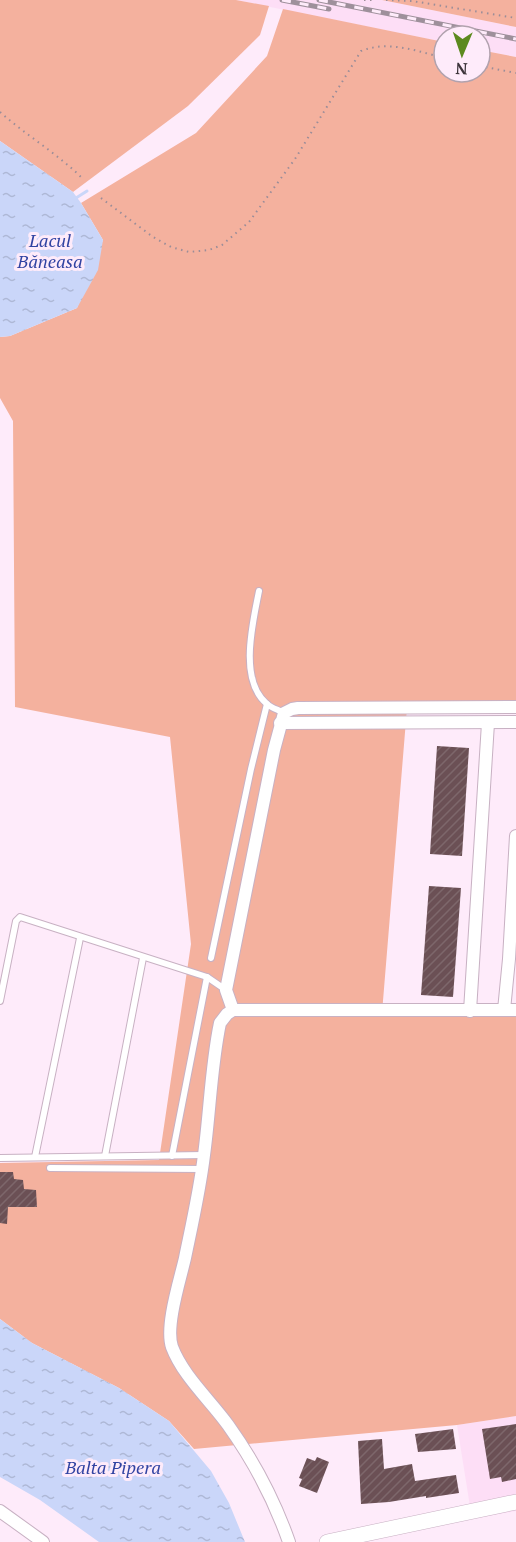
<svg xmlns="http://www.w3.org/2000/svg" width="516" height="1542" font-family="'PT Serif',serif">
<defs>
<pattern id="water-ripples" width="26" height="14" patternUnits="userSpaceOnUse" patternTransform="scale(1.5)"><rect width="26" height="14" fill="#cad6f9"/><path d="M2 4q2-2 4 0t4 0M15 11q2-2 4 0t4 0" fill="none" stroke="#aeb8d6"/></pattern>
<pattern id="building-hatch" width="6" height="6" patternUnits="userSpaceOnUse" patternTransform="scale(1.5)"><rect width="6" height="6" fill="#6b5055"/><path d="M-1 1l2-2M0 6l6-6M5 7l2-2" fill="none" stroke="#7d676b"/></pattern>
</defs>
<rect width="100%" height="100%" fill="#feebfa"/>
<g fill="#fddef6">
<polygon points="236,0 382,0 516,27 516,57 480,50 480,36 444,36 444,42"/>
<polygon points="516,1416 516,1511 472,1519 457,1425"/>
</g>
<g fill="#f4b19e">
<polygon points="0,0 236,0 269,6 260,35 188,106 73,192 0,141"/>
<polygon points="382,0 516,0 516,27"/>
<polygon points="283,9 444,42 444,72 480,72 480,50 516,57 516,707 407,708 382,1013 516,1015 516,1416 457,1425 194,1449 169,1421 119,1388 32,1343 0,1319 0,1163 159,1160 191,944 170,737 15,707 13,421 0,398 0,337 10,336 77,308 103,240 81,203 196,133 267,56"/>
</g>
<g fill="url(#water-ripples)">
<polygon points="0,141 73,192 81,203 103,240 98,270 77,308 10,336 0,337"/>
<polygon points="0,1319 32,1343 119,1388 169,1421 211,1471 229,1503 245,1542 99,1542 40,1500 0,1477"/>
</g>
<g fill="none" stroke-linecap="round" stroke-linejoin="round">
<polyline stroke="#cad6f9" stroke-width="3" points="76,198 87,191"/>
</g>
<g fill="url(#building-hatch)">
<polygon points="437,746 469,748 462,856 430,854"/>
<polygon points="429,886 461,888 453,997 421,995"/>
<polygon points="0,1172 13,1172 14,1179 23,1180 24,1189 36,1190 37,1207 8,1207 7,1224 0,1223"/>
<polygon points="516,1424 516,1479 502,1482 501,1477 490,1479 482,1429"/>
<polygon points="453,1429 456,1449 418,1452 415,1434"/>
<polygon points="382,1439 384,1469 412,1464 415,1481 456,1475 459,1493 426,1498 426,1496 389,1502 361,1504 358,1441"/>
<polygon points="317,1457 329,1462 317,1493 299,1486 302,1479 299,1478 307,1458 315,1461"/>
</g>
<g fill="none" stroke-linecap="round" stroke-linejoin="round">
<defs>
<g id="service">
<path d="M259 591C253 622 238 680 267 704 271 708 279 710 284 713"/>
<polyline points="211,958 251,769 267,704"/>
<polyline points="0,1001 16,921 20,917 207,977 226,990"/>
<polyline points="105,1156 143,958"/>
<polyline points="172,1156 207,977"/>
<polyline points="35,1157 80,938"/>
<polyline points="0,1158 204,1155"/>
<polyline points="50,1168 202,1169"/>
</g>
<g id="minor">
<polyline points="280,723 516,722"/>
<polyline points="233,1010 226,990 274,750 284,713 292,709 298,708 516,707"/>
<polyline points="504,1010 509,959 516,836"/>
<polyline points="470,1011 488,723"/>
<polyline points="0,1511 43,1542"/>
<path d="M289 1542C275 1502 253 1460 228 1425 210 1400 183 1376 172 1347 165 1326 180 1280 185 1258 192 1224 200 1189 204 1155 210 1111 211 1066 220 1023L227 1014 233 1010H516"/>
</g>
<polyline id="tertiary" points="327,1542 516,1502"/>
</defs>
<use href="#service" stroke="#c8b1c3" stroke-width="8"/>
<use href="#minor" stroke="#c8b1c3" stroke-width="14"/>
<use href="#tertiary" stroke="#c8b1c3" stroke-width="16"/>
<g stroke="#9b8d98" stroke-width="2" stroke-dasharray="1.5 4.5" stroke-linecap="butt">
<polyline points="364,0 374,0"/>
<polyline points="386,0 412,1 516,18"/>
<polyline points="480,66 516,73"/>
<path d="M0 112C27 136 58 154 83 179"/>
<path d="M101 198 153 237 171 247 189 252 209 250 222 245 249 222 295 159 361 51C388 40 417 51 444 58"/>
</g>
<use href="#service" stroke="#fff" stroke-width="6"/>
<use href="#minor" stroke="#fff" stroke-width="12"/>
<use href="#tertiary" stroke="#fff" stroke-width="15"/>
<defs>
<g id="rail">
<polyline points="282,0 329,9"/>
<polyline points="319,0 516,39"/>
</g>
</defs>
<use href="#rail" stroke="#9e909b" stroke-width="5"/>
<use href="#rail" stroke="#feebfa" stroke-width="3" stroke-dasharray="9" stroke-linecap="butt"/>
</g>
<g text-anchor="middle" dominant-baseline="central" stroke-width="6" stroke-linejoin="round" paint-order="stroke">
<g font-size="18" font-style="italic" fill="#3143a2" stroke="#feebfa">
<text x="50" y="240">Lacul<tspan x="50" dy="21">Băneasa</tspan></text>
<text x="113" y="1467">Balta Pipera</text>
</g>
</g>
<g transform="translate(462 54) rotate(182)"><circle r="28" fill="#feebfa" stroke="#b1a2ae" stroke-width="1.5"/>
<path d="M0-4.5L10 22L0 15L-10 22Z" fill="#5c8a1e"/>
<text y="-9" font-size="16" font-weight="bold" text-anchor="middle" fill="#3d343b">N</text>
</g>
</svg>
